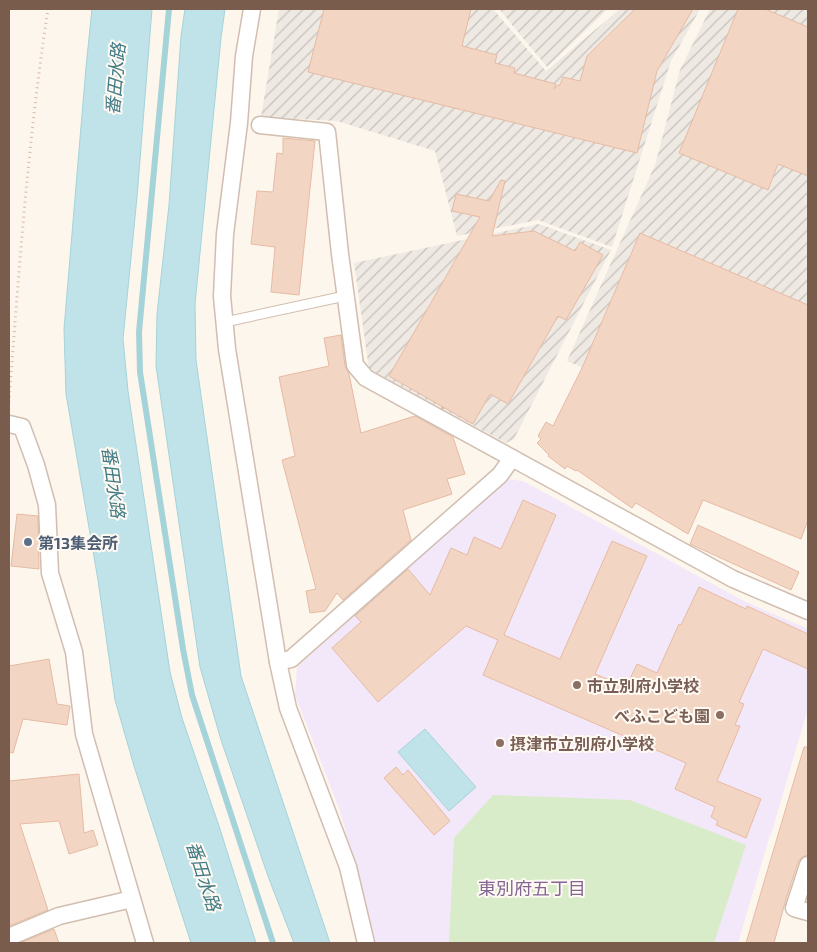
<svg xmlns="http://www.w3.org/2000/svg" width="817" height="952" font-family="'Exo 2','Noto Sans JP',sans-serif">
<defs>
<pattern id="industrial-furrows" width="10" height="10" patternUnits="userSpaceOnUse" patternTransform="scale(1.25)"><rect width="10" height="10" fill="#efe9e4"/><path d="M-1 1l2-2M0 10L10 0M9 11l2-2" fill="none" stroke="#c7c0bb"/></pattern>
</defs>
<rect width="100%" height="100%" fill="#fdf6ec"/>
<g fill="url(#industrial-furrows)">
<polygon points="279,9 493,9 546,71 620,9 700,9 671,61 612,247 538,220 457,236 435,151 337,121 261,117"/>
<polygon points="499,9 608,9 547,67"/>
<polygon points="710,9 808,9 808,464 567,361 655,165 680,70"/>
<polygon points="539,224 611,250 514,439 506,443 369,369 354,263"/>
</g>
<polygon fill="#f3e8fa" points="507,479 523,481 744,601 808,629 808,708 771,835 752,827 770,835 738,943 375,943 340,811 295,695 297,667"/>
<polygon fill="#d8ecc9" points="493,795 630,800 746,845 714,943 449,943 454,838"/>
<g fill="#bfe3e8" stroke="#a5d3da">
<polygon points="92,9 152,9 137,197 123,339 128,391 170,672 182,718 219,826 256,943 191,943 134,766 115,700 98,580 66,394 64,329 86,67"/>
<polygon points="185,9 225,9 221,38 195,304 196,360 241,676 330,943 294,943 269,879 221,740 200,667 156,366 157,314 169,205 181,36"/>
<polygon points="425,729 476,787 449,811 398,752"/>
</g>
<g fill="none" stroke-linecap="round" stroke-linejoin="round">
<polyline stroke="#a5d3da" stroke-width="6" points="169,9 139,332 140,372 183,649 192,695 273,943"/>
</g>
<g fill="#f3d5c3" stroke="#e6bba3">
<polygon points="324,9 471,9 462,46 497,55 495,63 515,68 514,73 556,84 554,89 558,85 560,85 563,77 580,81 587,56 635,9 693,9 657,71 637,153 308,72"/>
<polygon points="738,9 765,9 808,27 808,176 778,164 768,190 679,153"/>
<polygon points="283,138 315,141 299,295 271,292 275,247 251,244 257,191 273,192 277,153 283,154"/>
<polygon points="501,180 505,181 492,236 534,231 575,251 580,242 603,255 566,320 558,316 508,404 490,394 473,424 443,407 444,409 441,408 443,407 389,376 480,217 452,211 456,194 489,201"/>
<polygon points="640,233 808,305 808,520 801,539 703,500 688,534 636,503 632,508 577,470 576,471 567,466 565,469 548,456 549,455 537,443 541,439 538,436 546,422 553,426 582,368"/>
<polygon points="341,335 345,366 349,374 361,433 415,416 453,437 465,474 447,479 452,494 403,510 411,540 343,600 337,593 325,611 310,613 306,591 316,589 282,460 295,456 279,377 329,366 324,338"/>
<polygon points="523,500 556,515 504,635 560,659 612,541 647,556 595,674 626,687 637,664 657,673 679,624 681,625 699,587 746,609 747,606 808,634 808,669 763,649 739,702 744,704 735,725 740,726 717,781 761,799 746,838 716,825 718,821 711,817 715,807 675,789 686,763 483,675 498,640 466,626 378,702 332,648 361,622 355,616 408,569 430,595 451,548 467,555 474,537 501,549"/>
<polygon points="17,514 38,516 39,569 11,566"/>
<polygon points="698,525 799,572 791,590 690,544"/>
<polygon points="49,659 57,704 70,706 67,725 23,719 13,753 9,752 9,666"/>
<polygon points="804,747 808,747 808,855 802,857 798,862 786,899 774,943 746,943"/>
<polygon points="396,767 403,775 408,770 450,821 434,835 384,778"/>
<polygon points="79,774 84,833 93,830 98,845 69,854 59,821 20,824 48,910 9,926 9,781"/>
<polygon points="54,929 59,943 20,943"/>
</g>
<g fill="none" stroke-linecap="round" stroke-linejoin="round">
<defs>
<polyline id="service" points="225,322 345,296"/>
<g id="minor">
<polyline points="252,9 244,56 239,123 225,234 222,296 227,349 278,662 288,708 348,867 366,943"/>
<polyline points="260,125 327,132 340,254 355,365 366,378 733,579 808,611"/>
<polyline points="9,424 22,427 36,465 47,505 50,573 74,652 84,734 145,943"/>
<polyline points="278,662 291,659 500,475 512,458"/>
<polyline points="808,865 794,908 808,912"/>
<polyline points="9,937 59,916 132,899"/>
</g>
</defs>
<use href="#service" stroke="#d1beb0" stroke-width="11"/>
<use href="#minor" stroke="#d1beb0" stroke-width="19"/>
<path stroke="#d9b8a5" stroke-width="3" stroke-dasharray="1 4" stroke-linecap="butt" d="M9 402C19 271 28 139 48 9"/>
<use href="#service" stroke="#fff" stroke-width="9"/>
<use href="#minor" stroke="#fff" stroke-width="16"/>
</g>
<circle fill="#5c6f8a" stroke="#fffaf3" stroke-width="2" cx="28" cy="542" r="5"/>
<g fill="#8d6e63" stroke="#fffaf3" stroke-width="2">
<circle cx="577" cy="685" r="5"/>
<circle cx="720" cy="715" r="5"/>
<circle cx="500" cy="743" r="5"/>
</g>
<g text-anchor="middle" dominant-baseline="central" stroke-width="4" stroke-linejoin="round" paint-order="stroke">
<g font-size="16" font-weight="bold" fill="#4e5e75" stroke="#fffaf3" text-anchor="start">
<text x="38" y="542">第13集会所</text>
</g>
<g font-size="16" font-weight="bold" fill="#785e54" stroke="#fffaf3" text-anchor="start">
<text x="587" y="685">市立別府小学校</text>
<text x="710" y="715" text-anchor="end">べふこども園</text>
<text x="510" y="743">摂津市立別府小学校</text>
</g>
<g font-size="18" font-style="italic" fill="#437c86" stroke="#fffaf3">
<text transform="translate(115 79) rotate(-85)">番田水路</text>
<text transform="translate(114 482) rotate(82)">番田水路</text>
<text transform="translate(204 876) rotate(72)">番田水路</text>
</g>
<g font-size="18" fill="#846695" stroke="#fffaf3">
<text x="532" y="888">東別府五丁目</text>
</g>
</g>
<rect width="817" height="952" fill="none" stroke="#7a5c4d" stroke-width="20"/>
</svg>
